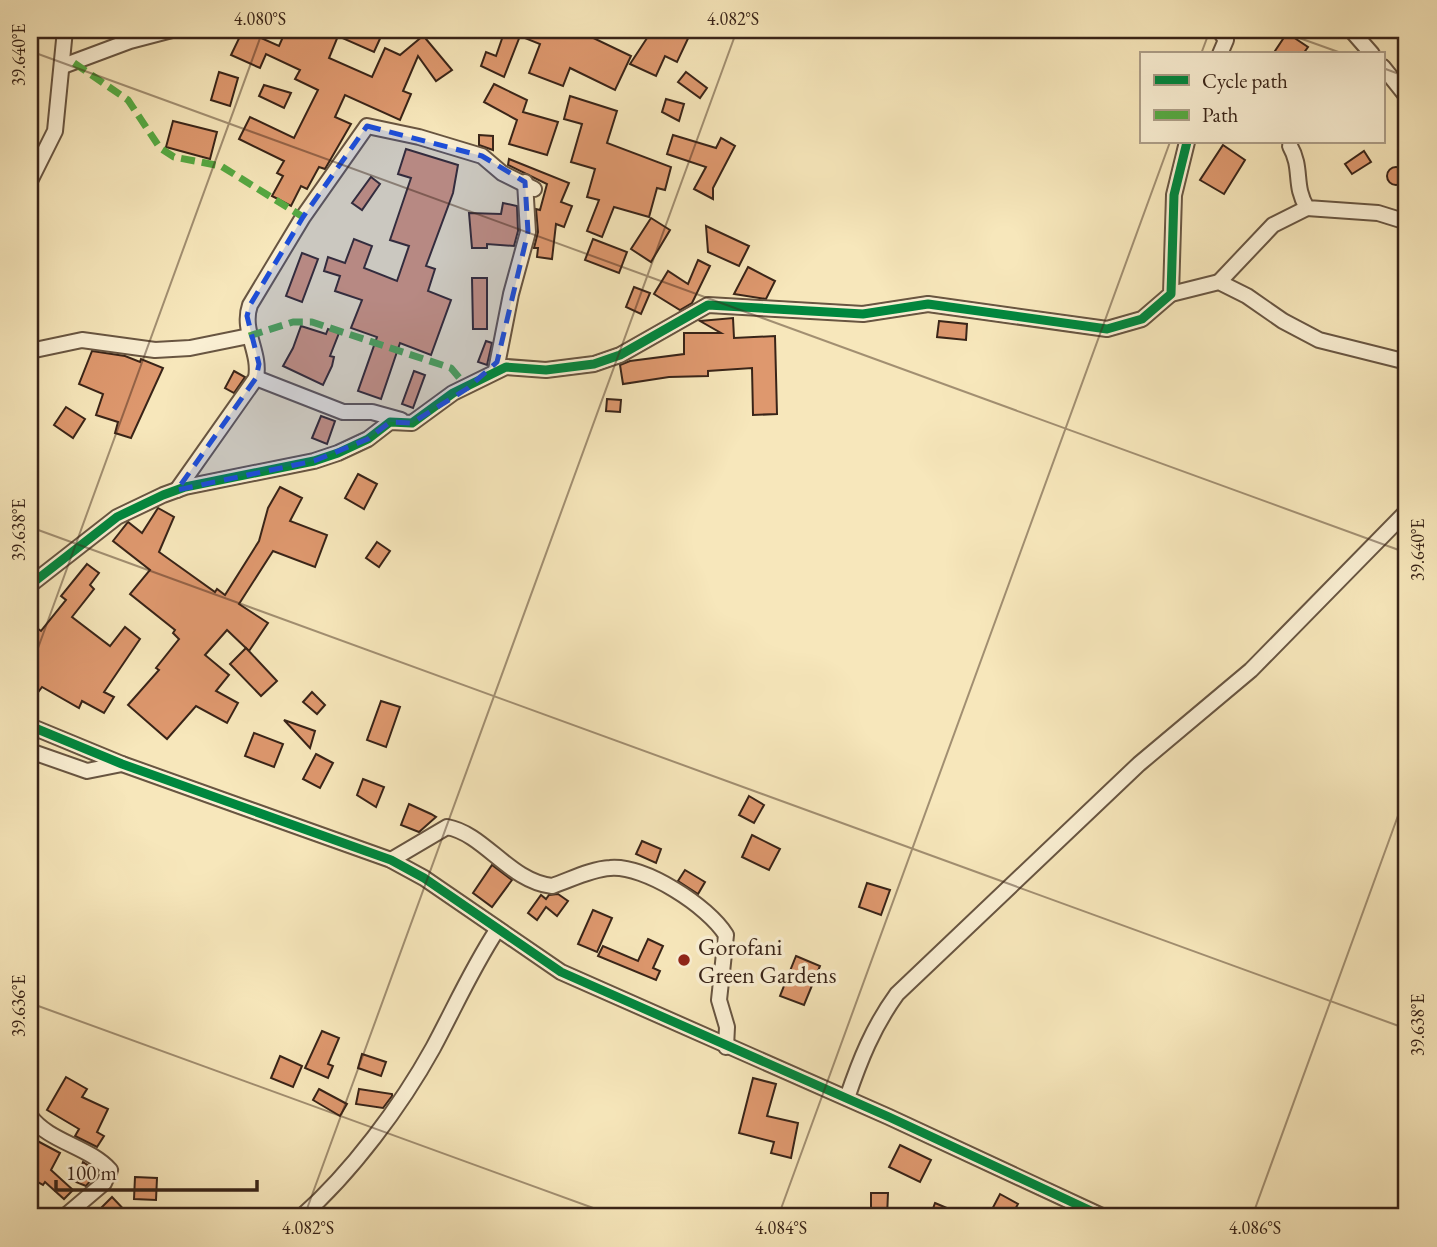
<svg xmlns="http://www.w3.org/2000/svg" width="1437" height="1247" font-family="'EB Garamond',serif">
<rect width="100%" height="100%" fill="#f7e7bb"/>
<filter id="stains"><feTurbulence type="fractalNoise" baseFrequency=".00286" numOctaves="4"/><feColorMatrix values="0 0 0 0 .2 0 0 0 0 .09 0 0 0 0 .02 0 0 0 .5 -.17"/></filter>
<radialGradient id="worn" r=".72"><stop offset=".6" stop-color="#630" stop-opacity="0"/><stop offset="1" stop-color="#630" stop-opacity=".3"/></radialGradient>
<g fill="#de986e" stroke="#392418" stroke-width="2">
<polygon points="243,30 279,46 286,30 377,30 383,32 374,52 338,36 329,58 372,77 385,48 400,55 430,30 426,39 452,70 436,81 418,56 403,91 411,94 400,120 345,95 335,117 351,124 325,169 319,167 307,189 301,186 291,206 272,196 283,176 277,173 284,161 239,139 250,117 294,138 318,90 295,79 300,70 266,54 260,68 231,55"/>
<polygon points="505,30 591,30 589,36 631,56 615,90 570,68 563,86 529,73 540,44 520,36 504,77 481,66 486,52 496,56"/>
<polygon points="664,30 692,30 677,62 665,56 656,76 630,64 651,32 660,37"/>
<polygon points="1287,33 1308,47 1303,54 1273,54"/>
<polygon points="219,72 238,78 230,106 211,100"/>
<polygon points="686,72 707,88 700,98 678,82"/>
<polygon points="494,84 527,100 523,112 558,122 547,155 509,144 517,120 484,102"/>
<polygon points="264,85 291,93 284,108 259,96"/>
<polygon points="570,96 617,111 607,143 671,167 665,190 657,188 649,217 614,207 602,237 587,231 599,200 587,197 595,169 571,162 582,124 564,119"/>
<polygon points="666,99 684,104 679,121 662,112"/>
<polygon points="173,121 217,132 210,159 166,147"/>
<polygon points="479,135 493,136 493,150 479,145"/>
<polygon points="673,135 716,148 721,138 735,146 713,188 713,199 694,189 706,167 667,154"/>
<polygon points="1223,145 1245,160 1224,194 1200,180"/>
<polygon points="406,149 458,165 453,193 426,266 435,269 428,291 451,300 431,355 400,343 381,399 358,391 377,337 351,328 362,300 335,291 340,276 324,271 328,257 345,263 354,239 372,246 364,268 397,281 409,246 390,240 411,178 398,174"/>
<polygon points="1364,151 1371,162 1352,174 1345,164"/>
<polygon points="509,159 569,183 561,202 572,206 564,227 556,224 552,259 537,257 538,248 534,248 538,232 536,209 540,210 547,184 508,165"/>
<circle cx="1396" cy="176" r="9"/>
<polygon points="371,177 380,184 362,210 352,203"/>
<polygon points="503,203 517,206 518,231 514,246 487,244 487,248 472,248 469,213 501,214"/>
<polygon points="651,218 670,230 651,262 631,249"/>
<polygon points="706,226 749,246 739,266 708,252"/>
<polygon points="593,239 627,252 619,273 585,260"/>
<polygon points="302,253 318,259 302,302 286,296"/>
<polygon points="698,260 710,266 692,303 680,310 654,294 668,271 688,284"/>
<polygon points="748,267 775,281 766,299 734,294"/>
<polygon points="472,278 487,278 487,329 473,329"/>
<polygon points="634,287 650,293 641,314 626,307"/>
<polygon points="733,318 734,338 775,336 777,414 753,415 752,368 708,371 708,376 669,377 623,384 620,365 630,361 684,354 684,333 721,333 700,321"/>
<polygon points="939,321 967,324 966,340 937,337"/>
<polygon points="301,326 326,334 328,329 339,333 330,356 334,357 332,366 323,385 283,366 293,348"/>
<polygon points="486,341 492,343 487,365 478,362"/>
<polygon points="92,351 125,356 140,362 141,359 163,368 131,438 115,433 118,422 96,415 103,394 79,384"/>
<polygon points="234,371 245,377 234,393 225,388"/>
<polygon points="414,371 425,375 413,408 402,404"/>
<polygon points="607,399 621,400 620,412 606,411"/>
<polygon points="66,407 85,419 73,438 54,425"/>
<polygon points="321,416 335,421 327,444 312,438"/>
<polygon points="358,474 377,484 364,509 345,498"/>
<polygon points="280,487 302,498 290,521 327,535 315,567 273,551 239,604 268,623 249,651 227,630 205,655 229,675 216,691 238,703 227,723 196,706 167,739 128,705 159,670 156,668 179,639 173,633 175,630 130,594 150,570 113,541 128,522 142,533 158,508 174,517 159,552 215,592 217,589 225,595 259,541 268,508"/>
<polygon points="377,542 390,551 379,567 366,558"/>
<polygon points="87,564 99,573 90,585 94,589 72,617 110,646 125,627 140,639 104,692 114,697 104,713 82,701 79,708 42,687 36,695 30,690 30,623 41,631 66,600 61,596"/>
<polygon points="246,648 277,681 261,696 230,664"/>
<polygon points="312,692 325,705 317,714 303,702"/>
<polygon points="381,701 400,707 386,747 367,740"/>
<polygon points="284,720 315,731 310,748"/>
<polygon points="254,733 283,744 274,767 245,756"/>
<polygon points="316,754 333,763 320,788 303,779"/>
<polygon points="363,779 384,787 376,807 357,795"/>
<polygon points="749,796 764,805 754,823 739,815"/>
<polygon points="409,804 431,814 436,817 419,832 401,825"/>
<polygon points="752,835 780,849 769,870 742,857"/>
<polygon points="642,841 661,849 656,863 636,854"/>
<polygon points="492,865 512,880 492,907 473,893"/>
<polygon points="685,870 705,882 698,894 678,881"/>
<polygon points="867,883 890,890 881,915 859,907"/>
<polygon points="558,894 568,901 557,916 546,907 537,920 528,913 541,895 546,899 549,895"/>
<polygon points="593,910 612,918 597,952 578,944"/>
<polygon points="648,939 663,946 653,968 660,971 656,980 598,956 603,946 638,961"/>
<polygon points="796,956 820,966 804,1005 780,996"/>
<polygon points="322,1031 339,1038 328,1064 333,1066 328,1078 305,1068"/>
<polygon points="362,1054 386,1062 381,1076 358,1068"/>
<polygon points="280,1056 302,1066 293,1087 271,1078"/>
<polygon points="66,1077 87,1089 82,1097 108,1109 97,1132 104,1136 97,1147 75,1136 79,1129 47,1110"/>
<polygon points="753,1078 776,1084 767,1116 798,1123 791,1158 771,1153 774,1142 739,1133"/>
<polygon points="319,1089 347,1104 340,1116 313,1100"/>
<polygon points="359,1089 392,1094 392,1096 383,1108 356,1104"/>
<polygon points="30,1137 60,1153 51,1170 73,1190 64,1199 45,1182 43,1185 30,1178"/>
<polygon points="900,1145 931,1160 920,1182 889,1167"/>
<polygon points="83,1162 98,1172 86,1186 76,1182"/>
<polygon points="135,1177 157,1178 156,1200 134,1199"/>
<polygon points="871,1193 888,1193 887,1217 871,1217"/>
<polygon points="1000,1194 1018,1204 1011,1217 988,1217"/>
<polygon points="112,1197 131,1217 106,1217 99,1210"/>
<polygon points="935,1203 968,1217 930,1217"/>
</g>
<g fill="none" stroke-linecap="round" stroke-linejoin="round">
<defs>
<g id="minor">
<polyline points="1219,30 1226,40 1220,54"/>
<polyline points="1351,30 1372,54"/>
<polyline points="63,66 130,41 172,30"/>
<polyline points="1383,67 1407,97"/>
<path d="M1290 146C1303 169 1293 185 1307 208L1378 213 1407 222"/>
<polyline points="30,181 55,131 65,30"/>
<polyline points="1219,282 1273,225 1307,208"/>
<polyline points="1171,294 1219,282 1247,296 1283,321 1319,340 1407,362"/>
<polyline points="30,351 82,340 155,350 190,348 249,336"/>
<polyline points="496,370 511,294 528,232 525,182"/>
<polyline points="256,378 343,412 372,412 401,420"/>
<path d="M177 490 256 378C261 352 241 331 250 305L303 217 367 126 419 137 482 156 502 173 534 189"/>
<polyline points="30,585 117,517 163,495 185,487 314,461 338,453 368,439 390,422 412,423 453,393 506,367 546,370 594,364 620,355 708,305 863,314 928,304 1107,329 1142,319 1171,294 1174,195 1187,142"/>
<polyline points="30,726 122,764 391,860 424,878 561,972 889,1117 1104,1217"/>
<polyline points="30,751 87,771 122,764"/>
<path d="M391 860 447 827C485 834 509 881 552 886 570 880 591 869 610 868 645 865 708 906 726 935L719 1000 727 1027 726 1047"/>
<path d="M847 1098C860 1060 873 1027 897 994L1139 764 1251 670 1407 511"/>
<path d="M30 1116C49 1142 88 1146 110 1170L104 1183 64 1217"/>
<path d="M301 1217C351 1173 401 1106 433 1048 455 1007 471 970 497 930"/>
</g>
</defs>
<use href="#minor" stroke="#685541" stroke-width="18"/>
<use href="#minor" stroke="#faefd3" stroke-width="14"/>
<g stroke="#55aa42" stroke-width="7" stroke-dasharray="14 7" stroke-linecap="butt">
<polyline points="74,63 128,100 160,148 174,157 221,166 303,217"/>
<polyline points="249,336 293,322 312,322 451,368 468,388"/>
</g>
<defs>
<g id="cycleway">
<polyline points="30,585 117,517 163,495 185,487 314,461 338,453 368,439 390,422 412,423 453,393 506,367 546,370 594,364 620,355 708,305 863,314 928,304 1107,329 1142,319 1171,294 1174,195 1187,142"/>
<polyline points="30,726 122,764 391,860 424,878 561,972 889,1117 1104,1217"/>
</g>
</defs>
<use href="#cycleway" stroke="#faefd3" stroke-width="13"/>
<use href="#cycleway" stroke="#00873e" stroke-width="9"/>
</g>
<path fill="#1d4ed8" fill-opacity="0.2" stroke="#1d4ed8" stroke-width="5" stroke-dasharray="14 9" stroke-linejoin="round" d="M367 126 482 156 525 182 528 232 497 362 468 388 412 423 390 422 368 439 314 461 177 490 256 378 259 364 247 316 250 305 303 217Z"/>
<path fill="none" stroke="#392418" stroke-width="2" stroke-opacity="0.45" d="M1277 30 1344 54M30 51 1407 553M1201 54 1210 30M1383 68 1407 77M30 527 1407 1029M30 670 263 30M30 1003 618 1217M304 1217 737 30M778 1217 1170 142M1252 1217 1407 791"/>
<circle fill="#8f2418" stroke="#faefd3" stroke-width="2.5" cx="684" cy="960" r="7"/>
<g text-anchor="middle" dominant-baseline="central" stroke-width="7" stroke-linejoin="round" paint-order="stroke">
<g font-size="24" fill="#392418" stroke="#faefd3" text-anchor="start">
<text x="698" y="946">Gorofani<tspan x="698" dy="28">Green Gardens</tspan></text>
</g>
</g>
<rect width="1437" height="1247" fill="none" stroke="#f7e7bb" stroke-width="77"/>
<rect x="1140" y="52" width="245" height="91" fill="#faefd3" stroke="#ad9e88" stroke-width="2"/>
<rect x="1154" y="75" width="35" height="10" fill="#00873e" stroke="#ad9e88" stroke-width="2"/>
<text x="1202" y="88" font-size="21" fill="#392418">Cycle path</text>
<rect x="1154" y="110" width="35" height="10" fill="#55aa42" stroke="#ad9e88" stroke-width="2"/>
<text x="1202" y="122" font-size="21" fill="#392418">Path</text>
<path d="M56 1180v10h201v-10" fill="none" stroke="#392418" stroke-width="3.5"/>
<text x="66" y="1180" font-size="21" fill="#392418" stroke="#faefd3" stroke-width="5" paint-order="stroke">100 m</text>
<rect x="38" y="38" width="1360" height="1170" fill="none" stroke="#392418" stroke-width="2.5"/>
<g font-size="18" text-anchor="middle" fill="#392418">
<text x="260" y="25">4.080°S</text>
<text x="733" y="25">4.082°S</text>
<text transform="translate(19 55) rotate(-90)" y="6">39.640°E</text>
<text transform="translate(19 530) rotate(-90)" y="6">39.638°E</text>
<text transform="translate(1418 550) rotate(-90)" y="6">39.640°E</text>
<text transform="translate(19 1006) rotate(-90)" y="6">39.636°E</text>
<text transform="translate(1418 1025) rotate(-90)" y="6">39.638°E</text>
<text x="308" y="1234">4.082°S</text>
<text x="781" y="1234">4.084°S</text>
<text x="1255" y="1234">4.086°S</text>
</g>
<rect width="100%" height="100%" filter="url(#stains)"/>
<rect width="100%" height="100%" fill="url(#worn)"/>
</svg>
